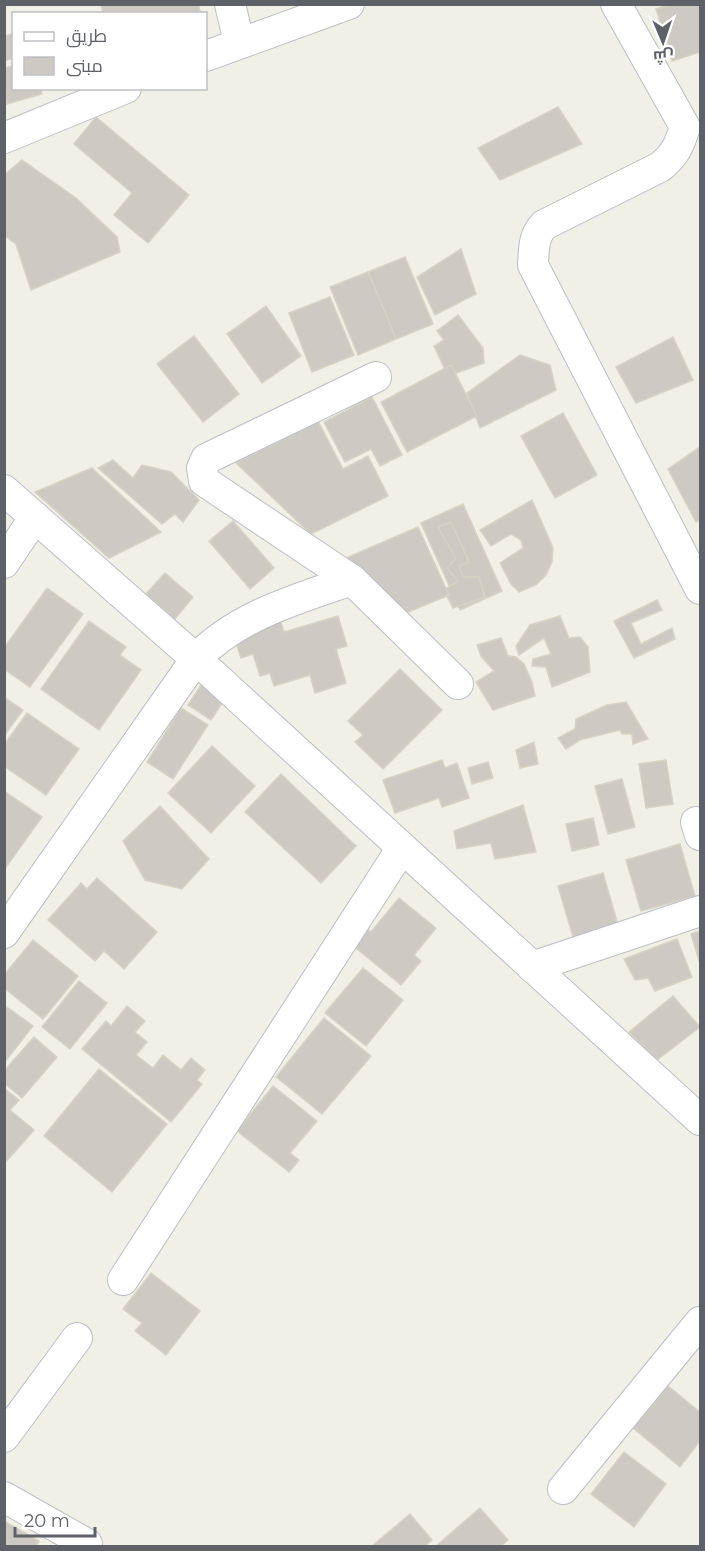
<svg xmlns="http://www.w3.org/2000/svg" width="705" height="1551" font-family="Montserrat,Cairo,sans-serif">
<rect width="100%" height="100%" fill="#f1f0e6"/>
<g fill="#cdcac3" stroke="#d7d3c4" stroke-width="1.5">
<polygon points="101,4 198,4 201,14 103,14"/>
<polygon points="671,4 700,4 700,52 672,61 656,9"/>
<polygon points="4,30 6,36 14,33 14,58 4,61"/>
<polygon points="14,66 14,88 40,88 42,94 7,104 4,68"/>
<polygon points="558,107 582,144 500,180 478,148"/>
<polygon points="96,117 189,195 148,243 114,215 132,193 74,144"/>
<polygon points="22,160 76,198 117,237 120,252 31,290 16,244 4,235 4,175"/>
<polygon points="461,249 476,294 435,315 417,277"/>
<polygon points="405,257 433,324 396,339 368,272"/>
<polygon points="368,272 396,339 358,355 330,287"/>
<polygon points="330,297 354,355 312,372 289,313"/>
<polygon points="266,306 301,356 262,383 227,334"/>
<polygon points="458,315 483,348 484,363 448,376 434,346 444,340 437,331"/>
<polygon points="194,336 239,394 203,422 157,364"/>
<polygon points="673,337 693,380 636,403 616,367"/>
<polygon points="520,355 550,365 556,390 480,428 467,393"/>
<polygon points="451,365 477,416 407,452 381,402"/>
<polygon points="372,397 402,455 380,466 371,449 345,462 324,422"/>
<polygon points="563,413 597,475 555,498 521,436"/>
<polygon points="318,421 343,469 368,456 388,496 311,534 236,463"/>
<polygon points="700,447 700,520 696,522 668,469"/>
<polygon points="113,460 133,478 142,465 171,472 199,500 183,522 175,514 162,524 98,468"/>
<polygon points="92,468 161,532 109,558 35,492"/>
<polygon points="532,500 553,548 552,562 546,575 537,584 519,592 511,584 500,563 523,548 521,540 511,534 491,546 480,530"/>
<polygon points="463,504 502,591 460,610 421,523"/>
<polygon points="233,521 274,568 250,589 209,541"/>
<polygon points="451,522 469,562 459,566 463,577 479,577 485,597 453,608 444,590 458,581 447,568 456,559 438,527"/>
<polygon points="418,527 449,595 396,617 346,558"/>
<polygon points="165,573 193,597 175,619 146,594"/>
<polygon points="47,588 83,614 30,687 4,669 4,648"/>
<polygon points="657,600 662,610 631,623 641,644 672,628 675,639 634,658 614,621"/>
<polygon points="338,616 347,646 336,649 346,683 315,693 310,675 274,686 270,673 260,676 253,654 241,658 233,634 280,620 284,632"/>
<polygon points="560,616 569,638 580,637 588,647 590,672 552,687 546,667 532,666 533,659 551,654 544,638 519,655 516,646 530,625"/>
<polygon points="89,621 126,647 120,655 141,670 99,730 41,689"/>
<polygon points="501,638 508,656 516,657 524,664 532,682 535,696 493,710 476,682 494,671 481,656 477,645"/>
<polygon points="400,669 442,710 383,769 355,742 363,735 348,721"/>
<polygon points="201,685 224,700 211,720 188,705"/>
<polygon points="4,697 23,710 4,736"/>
<polygon points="626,702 648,739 633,744 632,734 622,734 620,730 580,740 566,749 558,738 575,729 576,719 607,705"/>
<polygon points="181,708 208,725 173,779 147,762"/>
<polygon points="27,713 79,749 46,795 4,766 4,745"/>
<polygon points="534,742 538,764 520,768 516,750"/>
<polygon points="212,746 255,786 211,833 168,793"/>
<polygon points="442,760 445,768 457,763 469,798 442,807 439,798 395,813 383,780"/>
<polygon points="666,760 673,804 646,808 639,764"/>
<polygon points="488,762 493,778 472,784 468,768"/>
<polygon points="281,774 356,846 321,883 245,812"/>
<polygon points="622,779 635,827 608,834 595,786"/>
<polygon points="4,791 42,817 4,870"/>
<polygon points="523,805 536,852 495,859 491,843 457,849 454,831"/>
<polygon points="160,806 209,859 182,889 145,880 123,841"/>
<polygon points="593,818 599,845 572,851 566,824"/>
<polygon points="680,844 695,896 641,911 626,860"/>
<polygon points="603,873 618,925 573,937 558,886"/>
<polygon points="97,878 157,932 124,969 104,951 95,961 48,920 81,883 87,889"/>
<polygon points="399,898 436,928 414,955 421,961 401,985 351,944 365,927 371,932"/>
<polygon points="700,931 700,961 699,961 691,934"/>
<polygon points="677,939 692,977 655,991 648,978 635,980 624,959"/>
<polygon points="33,940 78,976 43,1019 4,988 4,975"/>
<polygon points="363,968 403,1000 366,1046 325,1013"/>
<polygon points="79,981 107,1003 70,1049 42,1027"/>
<polygon points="673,996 700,1027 657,1060 629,1032"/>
<polygon points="4,1005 33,1026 4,1063"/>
<polygon points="127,1006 145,1021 135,1032 147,1042 136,1055 153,1068 163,1055 181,1070 191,1058 205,1070 197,1080 202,1084 171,1122 82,1049 106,1021 111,1026"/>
<polygon points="324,1018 371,1056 322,1114 276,1077"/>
<polygon points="34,1037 57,1057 22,1098 4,1083 4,1071"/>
<polygon points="99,1069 167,1124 112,1192 44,1136"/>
<polygon points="273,1086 317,1121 290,1153 299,1160 289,1172 237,1131"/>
<polygon points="4,1088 19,1100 10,1110 34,1130 4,1164"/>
<polygon points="151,1273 200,1311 166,1355 135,1331 142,1323 123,1309"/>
<polygon points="668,1386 700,1412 700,1441 680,1467 633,1428"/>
<polygon points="624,1452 666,1484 634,1527 591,1494"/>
<polygon points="480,1508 508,1540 501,1546 436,1546"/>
<polygon points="410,1514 432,1540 425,1546 372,1546"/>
<polygon points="4,1521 39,1541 36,1546 4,1546"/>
</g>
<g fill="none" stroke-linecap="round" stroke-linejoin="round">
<defs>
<g id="minor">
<polyline points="230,4 239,42"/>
<path d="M616 4 685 127C679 146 675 155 660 167L544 225C533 236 534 250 533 265L700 589"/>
<polyline points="206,56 349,4"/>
<polyline points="4,138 126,88"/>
<polyline points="376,377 206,459 202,468 204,481 352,580 458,684"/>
<polyline points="4,490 196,659 700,1120"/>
<polyline points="4,563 35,517"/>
<polyline points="696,822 700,835"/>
<path d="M4 933 196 659C236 616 297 599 352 580"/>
<polyline points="532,967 700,911"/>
<polyline points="123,1280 402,848"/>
<polyline points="4,1437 77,1338"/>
<polyline points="563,1489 700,1322"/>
<polyline points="4,1497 87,1544"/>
</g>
</defs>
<use href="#minor" stroke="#bbbec3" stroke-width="32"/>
<use href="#minor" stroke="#fff" stroke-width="30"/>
</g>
<rect width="705" height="1551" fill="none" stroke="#5e6168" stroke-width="12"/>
<rect x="12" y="12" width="195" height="78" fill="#ffffff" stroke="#bfc0c3" stroke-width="1.5"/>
<rect x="24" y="32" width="30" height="9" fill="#ffffff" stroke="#bfc0c3" stroke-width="1.5"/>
<text x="66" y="42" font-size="18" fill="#5e6168">طريق</text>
<rect x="24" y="57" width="30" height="18" fill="#cdcac3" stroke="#bfc0c3" stroke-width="1.5"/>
<text x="66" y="72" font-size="18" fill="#5e6168">مبنى</text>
<g transform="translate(663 42) rotate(178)" stroke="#ffffff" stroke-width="4.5" paint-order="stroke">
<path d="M0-4.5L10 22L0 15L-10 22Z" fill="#5e6168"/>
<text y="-9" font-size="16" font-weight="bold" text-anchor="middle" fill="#5e6168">ش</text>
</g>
<path d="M15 1527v9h80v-9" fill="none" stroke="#5e6168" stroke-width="3"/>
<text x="24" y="1527" font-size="18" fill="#5e6168" stroke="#ffffff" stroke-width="4.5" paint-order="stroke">20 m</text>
</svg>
